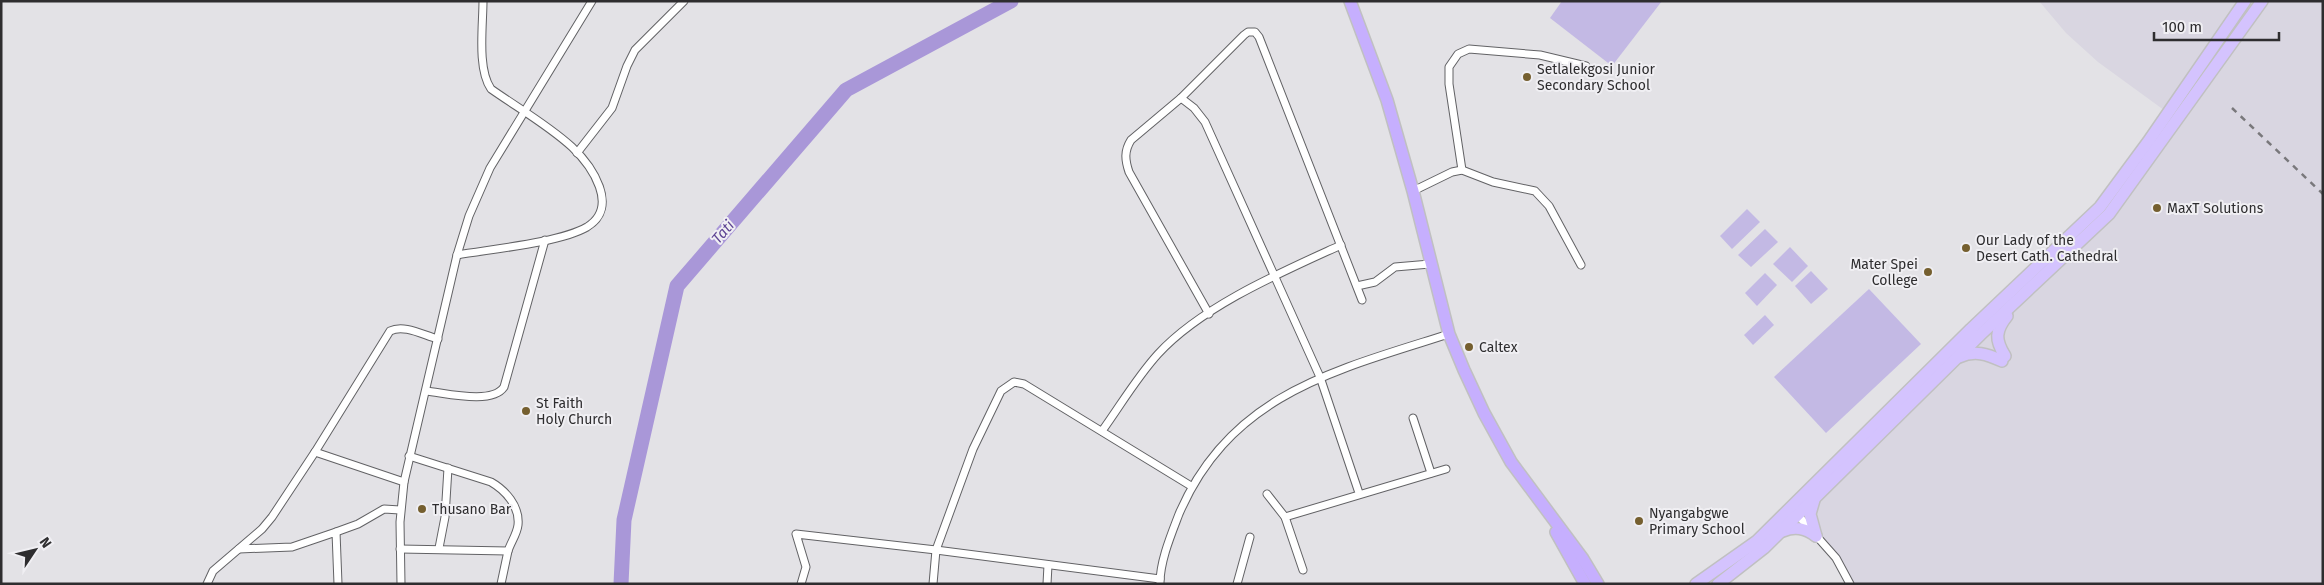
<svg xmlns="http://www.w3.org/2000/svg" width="2324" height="585" font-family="'Fira Sans',sans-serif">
<rect width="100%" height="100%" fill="#e3e2e6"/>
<polygon fill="#d9d6e1" points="2039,1 2323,1 2323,584 1850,584 1798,515 2091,233 2168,113 2098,62 2066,33"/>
<g fill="#c3b9e4">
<polygon points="1562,1 1662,1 1612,66 1550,18"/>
<polygon points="1747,209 1760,222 1732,249 1720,236"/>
<polygon points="1765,229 1778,242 1751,267 1738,255"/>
<polygon points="1790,247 1808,266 1792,282 1773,264"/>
<polygon points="1811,271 1828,289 1811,304 1795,286"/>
<polygon points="1765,273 1777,285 1757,306 1745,293"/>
<polygon points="1869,289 1921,344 1826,433 1774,377"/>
<polygon points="1765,315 1774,325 1753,345 1744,335"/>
</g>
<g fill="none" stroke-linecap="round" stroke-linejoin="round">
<polyline stroke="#a997d8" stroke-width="15" points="621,584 624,520 677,286 846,90 1011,1"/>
<defs>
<g id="minor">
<polyline points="1181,98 1244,35 1248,32 1255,32 1259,37 1362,300"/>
<polyline points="577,153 612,108 627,66 635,50 684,1"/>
<polyline points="1462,170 1449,84 1449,67 1458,54 1469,49 1540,55 1586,66"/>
<polyline points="1413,191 1452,172 1462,170 1493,182 1535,191 1549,206 1581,265"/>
<path d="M457 255C491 249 559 243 587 227 620 207 592 166 572 147 548 125 518 108 491 89 477 69 483 26 483 1"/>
<polyline points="1357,286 1375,282 1395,267 1430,264"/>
<path d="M1209 314 1129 172C1125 160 1124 151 1131 140L1181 98 1194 108 1205 122 1320 377 1359 493"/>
<path d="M426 391C446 393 492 405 504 387L545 240"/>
<polyline points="1413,418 1431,473"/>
<path d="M1102 431C1120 406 1137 377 1158 354 1202 306 1282 272 1341 245"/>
<polyline points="315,452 404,482"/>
<polyline points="1267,494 1285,517 1303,570"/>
<polyline points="1796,513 1836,558 1850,584"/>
<polyline points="1285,517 1446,469"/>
<polyline points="336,532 358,524 384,509 400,510"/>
<polyline points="439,548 445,517 448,468"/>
<polyline points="239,549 292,547 336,532 338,584"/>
<path d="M400 549 508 551C511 542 517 534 518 525 520 506 505 490 491 482L409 456"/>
<path d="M1160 583C1160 561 1171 535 1179 514 1230 394 1336 370 1449 334"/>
<path d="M207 584 213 571 262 529 272 517 315 452 390 331C404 324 423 335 438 339"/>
<polyline points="401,584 400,522 404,482 457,255 469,216 490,168 592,1"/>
<polyline points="501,584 508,551"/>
<polyline points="801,584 806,567 796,534 936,550 1160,579"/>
<polyline points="933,584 936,550 973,449 1001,391 1014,382 1024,384 1191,486"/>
<polyline points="1047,584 1048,565"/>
<polyline points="1237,584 1250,537"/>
</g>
<g id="primary">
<path d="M2005 356C1995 340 1995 331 2007 316"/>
<path d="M1959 357C1975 350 1987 354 2002 361"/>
<polyline points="1814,500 1810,514 1816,536"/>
<path d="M1783 531C1795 526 1805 528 1816 536"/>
<polyline points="1696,584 1757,541 1971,329 2100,207 2148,142 2245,1"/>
<polyline points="1718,584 1764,548 1980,335 2109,214 2262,1"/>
</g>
<g id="trunk">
<polyline points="1350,1 1387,100 1413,191 1449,334 1464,370 1484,413 1511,462 1583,559 1598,584"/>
<polyline points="1556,532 1585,584"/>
</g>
</defs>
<use href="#minor" stroke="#626265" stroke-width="9"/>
<use href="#primary" stroke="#c0c0c1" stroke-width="14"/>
<use href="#trunk" stroke="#c0c0c1" stroke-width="14"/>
<use href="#minor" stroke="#fff" stroke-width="7"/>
<use href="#primary" stroke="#d4c3fe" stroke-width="11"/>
<use href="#trunk" stroke="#c6affe" stroke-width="11"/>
<polyline stroke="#79787b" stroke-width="2.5" stroke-dasharray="6 6" stroke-linecap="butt" points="2232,108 2323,194"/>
</g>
<g fill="#755f2f" stroke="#f0eff3" stroke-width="2">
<circle cx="1527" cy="77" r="5"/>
<circle cx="2157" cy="208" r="5"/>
<circle cx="1966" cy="248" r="5"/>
<circle cx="1928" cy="272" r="5"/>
<circle cx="1469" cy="347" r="5"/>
<circle cx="526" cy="411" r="5"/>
<circle cx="422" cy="509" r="5"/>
<circle cx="1639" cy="521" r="5"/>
</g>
<g text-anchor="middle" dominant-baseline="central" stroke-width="4" stroke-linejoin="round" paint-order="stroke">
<g font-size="14" fill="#2e2d2f" stroke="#f0eff3" text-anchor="start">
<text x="1537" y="69">Setlalekgosi Junior<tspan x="1537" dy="16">Secondary School</tspan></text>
<text x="2167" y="208">MaxT Solutions</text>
<text x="1976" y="240">Our Lady of the<tspan x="1976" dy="16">Desert Cath. Cathedral</tspan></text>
<text x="1918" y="264" text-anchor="end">Mater Spei<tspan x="1918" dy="16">College</tspan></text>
<text x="1479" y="347">Caltex</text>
<text x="536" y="403">St Faith<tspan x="536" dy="16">Holy Church</tspan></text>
<text x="432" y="509">Thusano Bar</text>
<text x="1649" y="513">Nyangabgwe<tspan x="1649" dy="16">Primary School</tspan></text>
</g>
<g font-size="15" font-style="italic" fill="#5f4594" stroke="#f0eff3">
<text transform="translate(723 232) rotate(-49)">Tati</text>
</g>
</g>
<rect width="2324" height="585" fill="none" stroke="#2e2d2f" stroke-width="5"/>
<g transform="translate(35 550) rotate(55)" stroke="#f0eff3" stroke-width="4" paint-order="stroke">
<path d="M0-4L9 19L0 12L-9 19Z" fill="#2e2d2f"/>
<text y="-8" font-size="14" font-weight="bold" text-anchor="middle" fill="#2e2d2f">N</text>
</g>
<path d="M2154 32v8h125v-8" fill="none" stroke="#2e2d2f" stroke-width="2.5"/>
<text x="2162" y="32" font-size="15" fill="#2e2d2f" stroke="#f0eff3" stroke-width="4" paint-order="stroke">100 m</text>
</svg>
